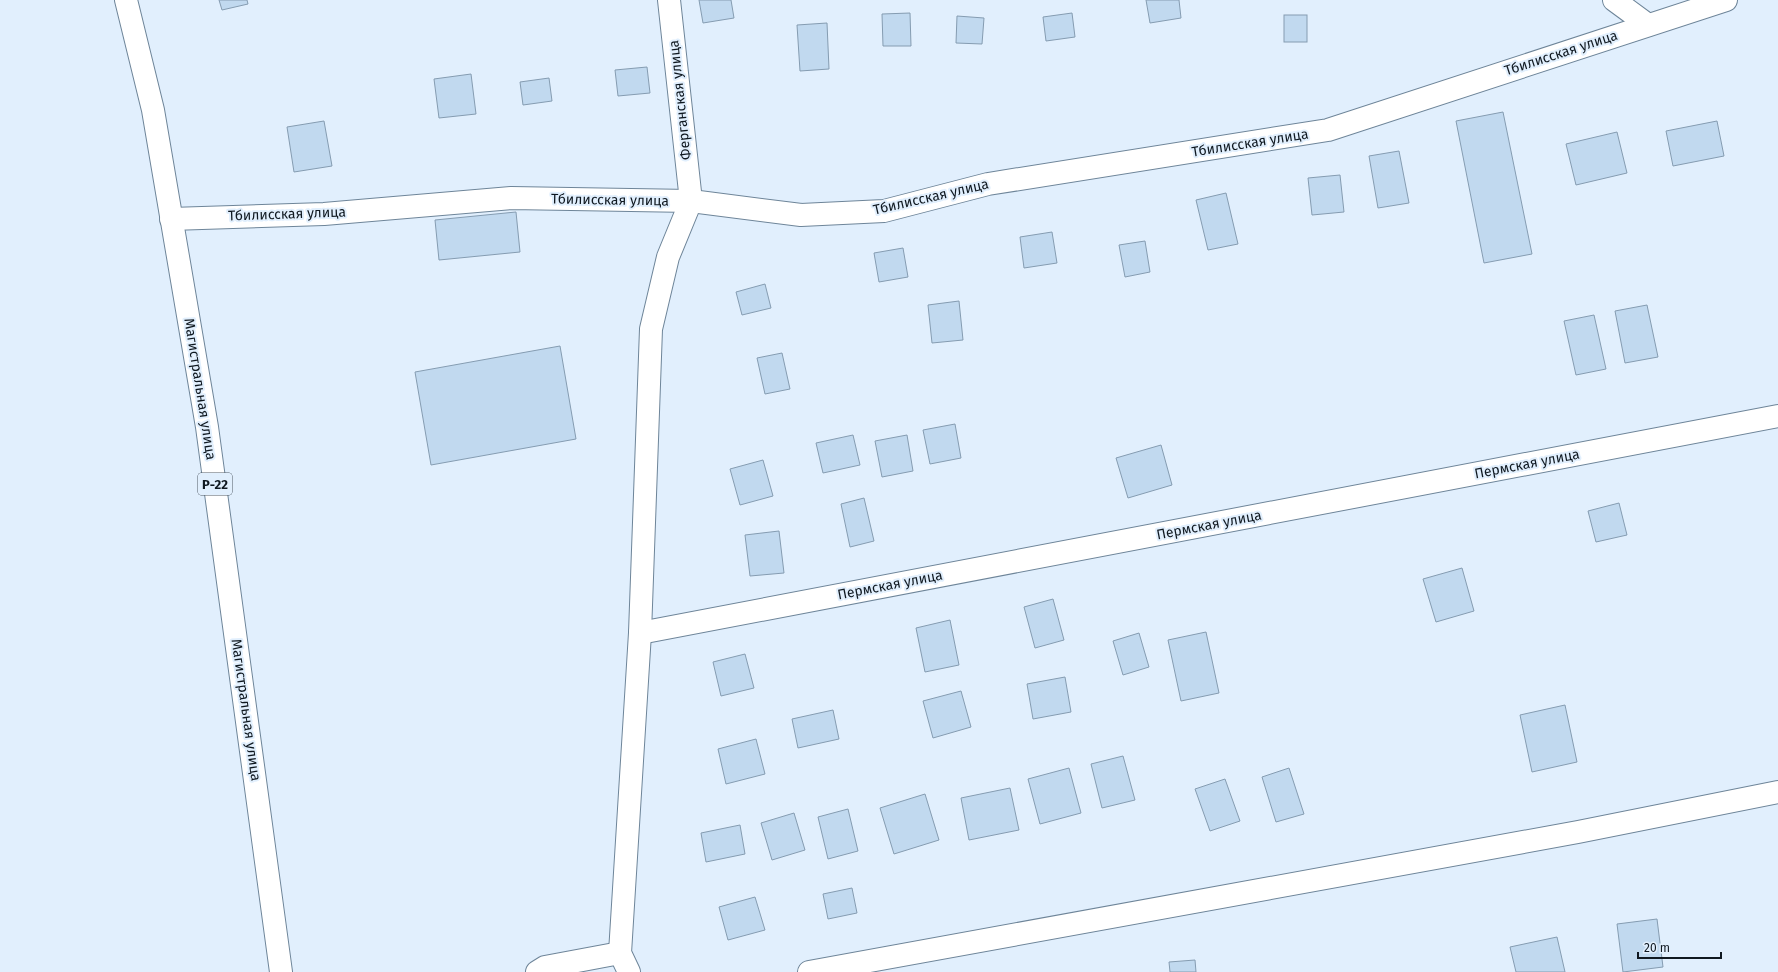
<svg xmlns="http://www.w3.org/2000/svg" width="1778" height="972" font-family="'Fira Sans',sans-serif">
<rect width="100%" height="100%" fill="#e1effd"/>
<g fill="#c1d9ef" stroke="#859cb1">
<polygon points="219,0 247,0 248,4 222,10"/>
<polygon points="699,0 731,0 734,18 703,23"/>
<polygon points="1146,0 1179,0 1181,18 1150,23"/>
<polygon points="910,13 911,46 883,46 882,14"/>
<polygon points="1072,13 1075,37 1046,41 1043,17"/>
<rect x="1284" y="15" width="23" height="27"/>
<polygon points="957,16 984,18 982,44 956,43"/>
<polygon points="827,23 829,69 800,71 797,25"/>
<polygon points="647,67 650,93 618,96 615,70"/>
<polygon points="471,74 476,114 439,118 434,79"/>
<polygon points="549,78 552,101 523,105 520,82"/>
<polygon points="1503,112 1532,254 1484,263 1456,121"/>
<polygon points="324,121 332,166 294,172 287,127"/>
<polygon points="1717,121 1724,156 1673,166 1666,131"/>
<polygon points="1617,132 1627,173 1576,185 1566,144"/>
<polygon points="1399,151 1409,203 1378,208 1369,156"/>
<polygon points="1340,175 1344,212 1312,215 1308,178"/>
<polygon points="1226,193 1238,244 1208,250 1196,200"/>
<polygon points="516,212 520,252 439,260 435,220"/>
<polygon points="1052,232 1057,263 1024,268 1020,237"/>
<polygon points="1145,241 1150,272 1125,277 1119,245"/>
<polygon points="903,248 908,277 879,282 874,253"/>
<polygon points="765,284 771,308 742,315 736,292"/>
<polygon points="959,301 963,340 932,343 928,305"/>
<polygon points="1647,305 1658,357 1625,363 1615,311"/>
<polygon points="1594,315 1606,369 1576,375 1564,321"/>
<polygon points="560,346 576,439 431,465 415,372"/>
<polygon points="782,353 790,389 765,394 757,358"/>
<polygon points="955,424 961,458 930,464 923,430"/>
<polygon points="853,435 860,465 823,473 816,443"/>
<polygon points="907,435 913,471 882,477 875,441"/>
<polygon points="1161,445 1172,485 1128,498 1116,458"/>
<polygon points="763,460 773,496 740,505 730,469"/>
<polygon points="864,498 874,541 850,547 841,504"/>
<polygon points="1619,503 1627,535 1596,542 1588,511"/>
<polygon points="779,531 784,573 750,576 745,535"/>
<polygon points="1462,568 1474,611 1436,622 1423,579"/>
<polygon points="1053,599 1064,640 1035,648 1024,607"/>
<polygon points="950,620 959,665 925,672 916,628"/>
<polygon points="1206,632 1219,693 1181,701 1168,640"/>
<polygon points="1139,633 1149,667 1123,675 1113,641"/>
<polygon points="745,654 754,688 721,696 713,662"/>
<polygon points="1065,677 1071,712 1033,719 1027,684"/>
<polygon points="961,691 971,727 933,738 923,701"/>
<polygon points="1565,705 1577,762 1532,772 1520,715"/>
<polygon points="833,710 839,739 798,748 792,719"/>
<polygon points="756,739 765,774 726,784 718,749"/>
<polygon points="1123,756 1135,800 1102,808 1091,764"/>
<polygon points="1069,768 1081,813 1040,824 1028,779"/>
<polygon points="1289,768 1304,814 1276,822 1262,777"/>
<polygon points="1225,779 1240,821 1210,831 1195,789"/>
<polygon points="1010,788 1019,830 969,840 961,798"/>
<polygon points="925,794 939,840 894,854 880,808"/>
<polygon points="848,809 858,851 828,859 818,817"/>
<polygon points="794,813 805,850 772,860 761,823"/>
<polygon points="740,825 745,854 706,862 701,833"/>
<polygon points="852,888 857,913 828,919 823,894"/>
<polygon points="755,897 765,930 728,940 719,907"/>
<polygon points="1657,919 1663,967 1623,972 1617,924"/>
<polygon points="1557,937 1565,972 1516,972 1510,947"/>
<polygon points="1195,960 1196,972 1170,972 1169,962"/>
</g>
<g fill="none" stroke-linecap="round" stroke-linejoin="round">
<defs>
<g id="minor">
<polyline points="1614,0 1648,25"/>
<polyline points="171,219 324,214 511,198 691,201 801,215 884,211 988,184 1328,130 1726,0"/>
<polyline points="640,633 1778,416"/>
<polyline points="537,972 545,967 620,953"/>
<polyline points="629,972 620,953 640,633 651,329 668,257 691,201 669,0"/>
<polyline points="809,972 1578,832 1778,792"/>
</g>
<polyline id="trunk" points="126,0 153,110 207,427 281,972"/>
</defs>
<use href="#minor" stroke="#6e8599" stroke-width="24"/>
<use href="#trunk" stroke="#6e8599" stroke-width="24"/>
<use href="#minor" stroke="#fff" stroke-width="22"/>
<use href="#trunk" stroke="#fff" stroke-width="22"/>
</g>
<g text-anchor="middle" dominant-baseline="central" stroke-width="4" stroke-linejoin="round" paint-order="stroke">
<rect fill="#e1effd" stroke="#4e5862" stroke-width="1" x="198" y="473" width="34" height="22" rx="3"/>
<g font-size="13" font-weight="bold" fill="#0f1820">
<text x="215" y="484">Р-22</text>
</g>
<g font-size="14" fill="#0f1820" stroke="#e1effd">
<text transform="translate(1561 53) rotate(-18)">Тбилисская улица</text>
<text transform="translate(680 100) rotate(-96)">Ферганская улица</text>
<text transform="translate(1250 143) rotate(-9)">Тбилисская улица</text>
<text transform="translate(931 197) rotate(-13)">Тбилисская улица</text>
<text transform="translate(610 200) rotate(1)">Тбилисская улица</text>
<text transform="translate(287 214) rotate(-2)">Тбилисская улица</text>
<text transform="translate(200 389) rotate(81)">Магистральная улица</text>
<text transform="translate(1527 464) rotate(-11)">Пермская улица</text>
<text transform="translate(1209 525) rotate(-11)">Пермская улица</text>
<text transform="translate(890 585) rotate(-11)">Пермская улица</text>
<text transform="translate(246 710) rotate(82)">Магистральная улица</text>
</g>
</g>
<path d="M1638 952v6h83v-6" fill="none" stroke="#0f1820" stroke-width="2"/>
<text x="1644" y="952" font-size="12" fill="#0f1820" stroke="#e1effd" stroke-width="3" paint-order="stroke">20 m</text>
</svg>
